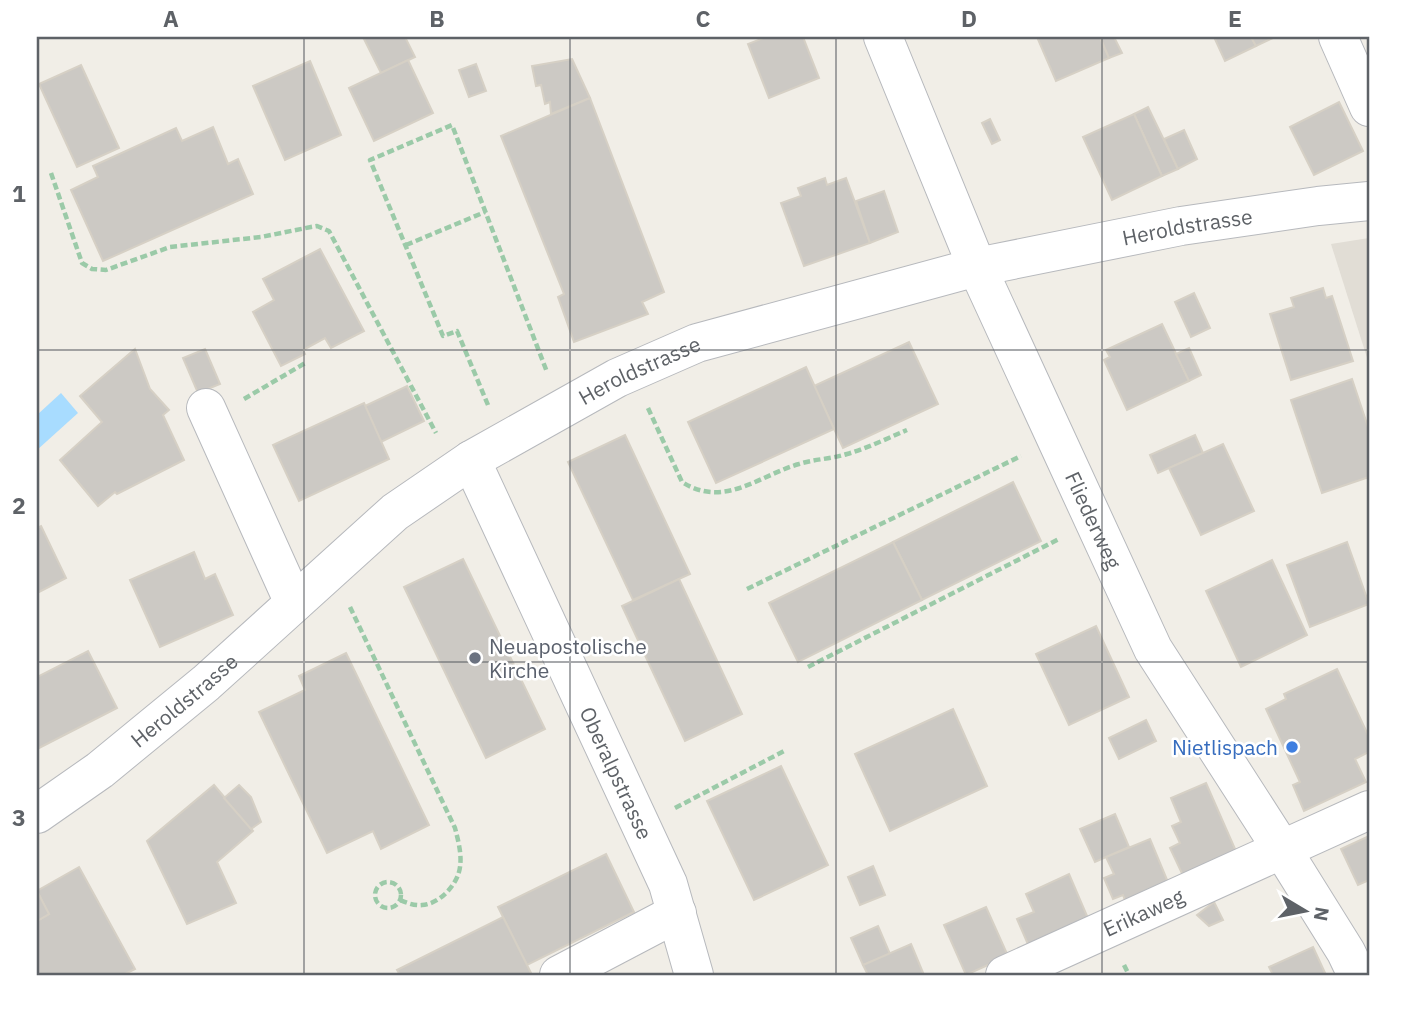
<svg xmlns="http://www.w3.org/2000/svg" width="1406" height="1012" font-family="'IBM Plex Sans',sans-serif">
<rect width="100%" height="100%" fill="#f1eee7"/>
<polygon fill="#e1ddd5" points="1369,238 1369,364 1331,244"/>
<polygon fill="#a8dcff" points="61,393 78,413 37,450 37,415"/>
<g fill="#ccc9c4" stroke="#d6d0c5" stroke-width="2">
<polygon points="363,37 405,37 415,57 381,73"/>
<polygon points="766,37 803,37 819,78 769,98 748,44"/>
<polygon points="1037,37 1100,37 1109,58 1056,81"/>
<polygon points="1100,37 1114,37 1122,53 1109,58"/>
<polygon points="1214,37 1251,37 1256,46 1225,61"/>
<polygon points="1251,37 1275,37 1256,46"/>
<polygon points="572,59 590,98 551,114 550,102 545,104 541,85 536,86 532,66"/>
<polygon points="408,60 433,113 374,141 349,88"/>
<polygon points="310,61 341,135 285,160 253,86"/>
<polygon points="476,64 486,91 469,97 459,70"/>
<polygon points="81,65 119,148 77,167 39,84"/>
<polygon points="590,98 664,292 642,302 648,314 574,342 558,297 564,294 501,136"/>
<polygon points="1339,102 1363,151 1314,175 1290,127"/>
<polygon points="1148,107 1178,169 1162,176 1134,114"/>
<polygon points="1134,114 1162,176 1112,200 1083,137"/>
<polygon points="990,119 1000,140 992,144 982,123"/>
<polygon points="213,127 228,164 238,159 253,194 103,261 71,190 98,177 93,166 176,128 182,141"/>
<polygon points="1184,130 1197,159 1178,169 1164,139"/>
<polygon points="825,178 827,185 846,178 870,243 804,266 781,203 801,196 798,188"/>
<polygon points="884,191 898,232 870,243 856,201"/>
<polygon points="320,249 364,331 331,348 325,338 303,350 305,354 281,366 253,312 274,300 263,279"/>
<polygon points="1323,288 1326,298 1332,296 1353,361 1291,380 1270,314 1294,307 1291,298"/>
<polygon points="1194,293 1210,328 1191,337 1175,302"/>
<polygon points="1162,324 1189,381 1127,410 1104,360 1110,357 1106,350"/>
<polygon points="909,342 938,404 843,448 814,386"/>
<polygon points="1189,348 1201,375 1189,381 1176,354"/>
<polygon points="135,349 150,389 169,410 163,415 184,460 117,494 115,492 98,506 60,460 102,422 80,396"/>
<polygon points="205,349 220,384 198,393 183,358"/>
<polygon points="806,367 834,429 716,483 688,422"/>
<polygon points="1352,379 1369,430 1369,477 1322,493 1291,400"/>
<polygon points="407,386 424,421 381,442 365,406"/>
<polygon points="364,403 389,459 299,501 273,445"/>
<polygon points="625,435 690,574 633,600 568,462"/>
<polygon points="1195,435 1203,453 1158,473 1150,455"/>
<polygon points="1223,444 1254,511 1201,535 1169,468"/>
<polygon points="1013,482 1041,541 922,600 893,542"/>
<polygon points="41,526 66,578 37,593 37,528"/>
<polygon points="893,542 922,600 798,662 769,603"/>
<polygon points="1347,542 1369,604 1310,627 1287,565"/>
<polygon points="194,552 205,579 215,574 233,615 160,647 130,580"/>
<polygon points="463,559 545,729 486,758 404,587"/>
<polygon points="1272,560 1307,635 1241,667 1206,591"/>
<polygon points="679,579 742,714 685,741 622,606"/>
<polygon points="1096,626 1129,697 1069,725 1036,654"/>
<polygon points="88,651 117,708 37,749 37,677"/>
<polygon points="346,653 429,825 381,849 373,831 327,853 259,712 305,690 299,676"/>
<polygon points="1337,669 1369,737 1369,752 1355,759 1366,782 1304,811 1293,785 1300,782 1266,709 1286,699 1284,694"/>
<polygon points="953,709 987,786 890,831 855,754"/>
<polygon points="1146,720 1156,741 1119,759 1109,738"/>
<polygon points="781,766 828,865 754,900 707,801"/>
<polygon points="1206,783 1239,858 1186,882 1170,848 1180,843 1172,826 1181,822 1171,798"/>
<polygon points="214,785 253,831 217,862 236,903 187,924 147,841"/>
<polygon points="239,785 251,797 261,822 251,829 224,798"/>
<polygon points="1115,814 1129,847 1095,862 1080,829"/>
<polygon points="1369,836 1369,880 1358,885 1341,849"/>
<polygon points="1150,839 1170,887 1127,906 1123,895 1113,899 1104,878 1114,874 1106,857"/>
<polygon points="606,854 634,912 527,965 498,907"/>
<polygon points="873,866 885,895 860,905 848,877"/>
<polygon points="79,867 135,969 123,975 37,975 37,921 49,914 37,891"/>
<polygon points="1069,874 1090,923 1030,949 1017,919 1034,912 1026,894"/>
<polygon points="37,891 49,914 37,921"/>
<polygon points="1214,902 1223,920 1209,926 1197,915"/>
<polygon points="986,907 1008,956 966,975 944,925"/>
<polygon points="503,917 532,975 400,975 397,970"/>
<polygon points="878,926 890,954 863,965 851,938"/>
<polygon points="911,944 924,975 868,975 863,965"/>
<polygon points="1313,947 1326,975 1273,975 1269,967"/>
</g>
<g fill="none" stroke-linecap="round" stroke-linejoin="round">
<defs>
<g id="minor">
<path id="s1" d="M883 37 977 267 1153 649 1283 851 1346 952 1357 975"/>
<polyline points="1338,37 1369,107"/>
<polyline points="206,408 294,603"/>
<path id="s2" d="M471 460 668 884 694 975"/>
<path id="s3" d="M37 814 100 770 206 683 395 512 471 460 617 378 697 343 977 267 1181 226 1318 206 1369 201"/>
<polyline points="559,975 677,913"/>
<path id="s4" d="M1005 975 1369 810"/>
</g>
</defs>
<use href="#minor" stroke="#b7b9bd" stroke-width="40"/>
<g stroke="#9bcaa8" stroke-width="4.5" stroke-dasharray="7 3.5" stroke-linecap="butt">
<polyline points="51,173 82,263 92,269 106,270 170,247 261,237 311,227 317,226 329,231 436,433"/>
<polyline points="406,245 485,212"/>
<polyline points="244,399 307,362"/>
<polyline points="488,405 457,331 443,336 370,160 452,125 547,372"/>
<path d="M648 408 682 482C724 509 760 475 799 464 815 459 831 459 847 454 868 448 888 438 907 430"/>
<polyline points="747,589 1021,456"/>
<path d="M350 607 455 828C458 840 462 854 460 867 458 884 440 904 422 905 415 906 407 903 400 900"/>
<polyline points="808,667 1059,539"/>
<polyline points="675,808 786,750"/>
<circle cx="388" cy="895" r="13"/>
<polyline points="1124,965 1129,975"/>
</g>
<use href="#minor" stroke="#fff" stroke-width="38"/>
</g>
<path fill="none" stroke="#5e6267" stroke-width="2" stroke-opacity="0.55" d="M304 37V975M570 37V975M836 37V975M1102 37V975M37 350H1369M37 662H1369"/>
<circle fill="#6b7280" stroke="#fff" stroke-width="2.5" cx="475" cy="658" r="7"/>
<circle fill="#3f7fe0" stroke="#fff" stroke-width="2.5" cx="1292" cy="747" r="7"/>
<g text-anchor="middle" dominant-baseline="central" stroke-width="5" stroke-linejoin="round" paint-order="stroke">
<g font-size="21" fill="#5e6267" stroke="#fff">
<text stroke="none"><textPath href="#s3" startOffset="1320">Heroldstrasse</textPath></text>
<text stroke="none"><textPath href="#s3" startOffset="752">Heroldstrasse</textPath></text>
<text stroke="none"><textPath href="#s1" startOffset="527">Fliederweg</textPath></text>
<text stroke="none"><textPath href="#s3" startOffset="186">Heroldstrasse</textPath></text>
<text stroke="none"><textPath href="#s2" startOffset="345">Oberalpstrasse</textPath></text>
<text stroke="none"><textPath href="#s4" startOffset="152">Erikaweg</textPath></text>
</g>
<g font-size="21" fill="#5b616d" stroke="#fff" text-anchor="start">
<text x="489" y="646">Neuapostolische<tspan x="489" dy="24">Kirche</tspan></text>
</g>
<g font-size="21" fill="#366cbe" stroke="#fff" text-anchor="end">
<text x="1278" y="747">Nietlispach</text>
</g>
</g>
<rect width="1406" height="1012" fill="none" stroke="#ffffff" stroke-width="77"/>
<g transform="translate(1305 911) rotate(100)" stroke="#ffffff" stroke-width="5" paint-order="stroke">
<path d="M0-5L12 26L0 18L-12 26Z" fill="#5e6267"/>
<text y="-10" font-size="19" font-weight="bold" text-anchor="middle" fill="#5e6267">N</text>
</g>
<rect x="38" y="38" width="1330" height="936" fill="none" stroke="#5e6267" stroke-width="2.5"/>
<g font-size="23" text-anchor="middle" font-weight="bold" fill="#5e6267">
<text x="171" y="27">A</text>
<text x="437" y="27">B</text>
<text x="703" y="27">C</text>
<text x="969" y="27">D</text>
<text x="1235" y="27">E</text>
<text x="19" y="202">1</text>
<text x="19" y="514">2</text>
<text x="19" y="826">3</text>
</g>
</svg>
